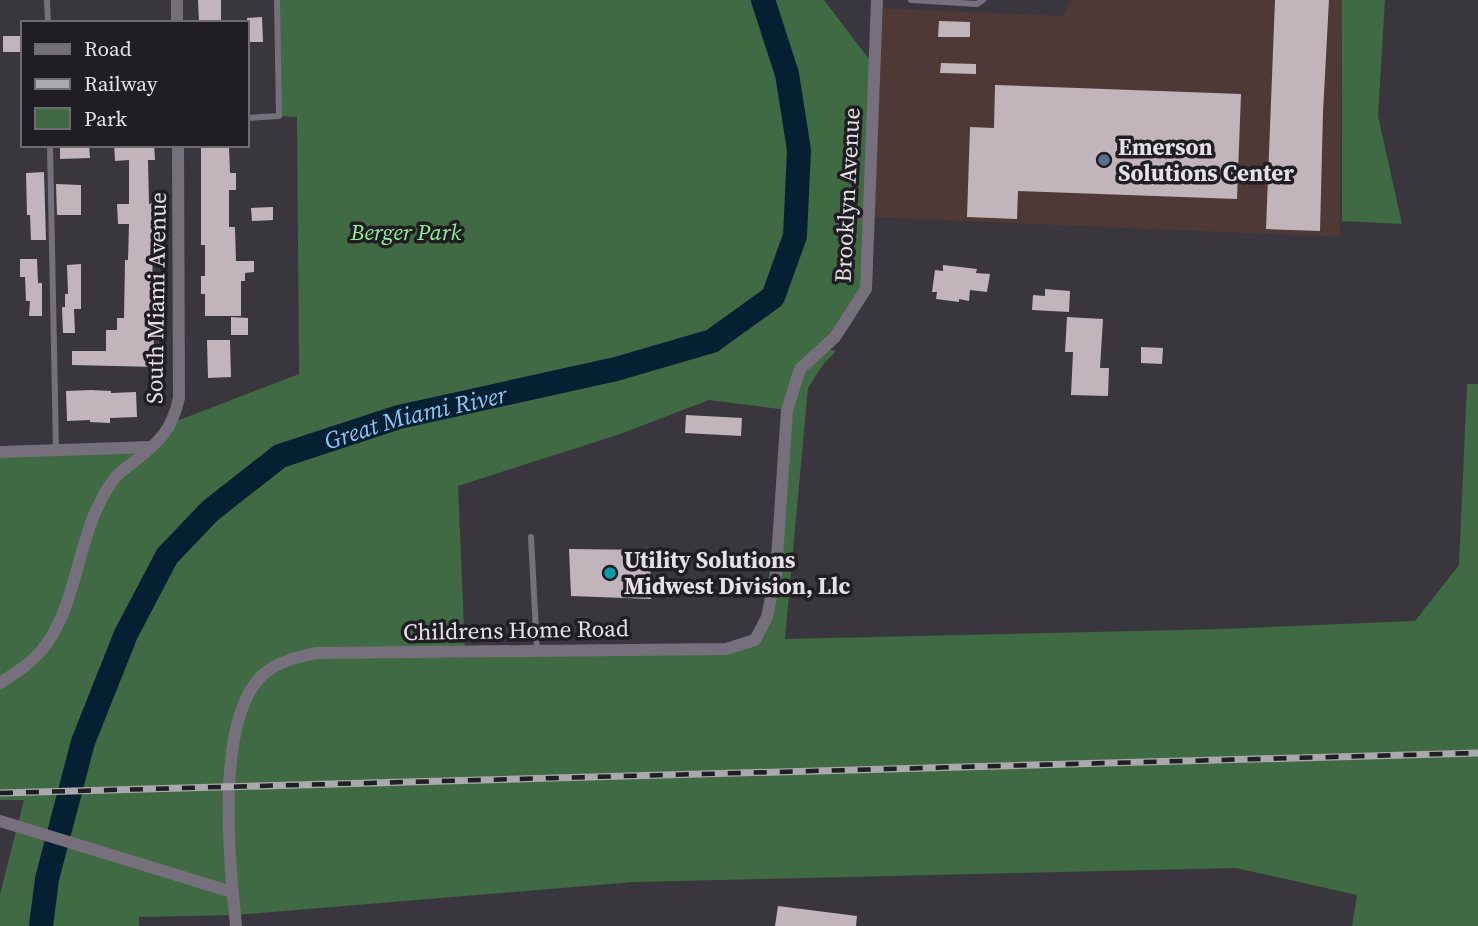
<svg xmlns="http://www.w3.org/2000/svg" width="1478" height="926" font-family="'Source Serif 4',serif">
<rect width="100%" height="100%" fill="#39363e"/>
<polygon fill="#4e3937" points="1071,0 1342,0 1340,237 869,217 877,8 1063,16"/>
<g fill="#406a43" fill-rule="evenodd">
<path d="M277 0H824L875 67 866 289 822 348 836 351 822 366 808 388 785 639 1223 629 1415 621 1459 565 1467 384H1478V926H1352L1357 895 1236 868 634 882 235 915 139 917V926H0V894L24 800H0V452L152 447 174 422 299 374 297 117 279 116ZM709 400 787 410 767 617 755 640 726 649 465 652 458 486 620 434Z"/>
<polygon points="1342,0 1385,0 1378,116 1402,224 1342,221"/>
</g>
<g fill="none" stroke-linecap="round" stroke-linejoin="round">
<path stroke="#042032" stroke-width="24" id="s1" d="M41 926 47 879 83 742 126 634 167 556 210 511 280 456 399 417 616 369 712 341 773 297 795 236 799 150 787 74 763 0"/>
</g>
<g fill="#c1b5bb">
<polygon points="198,0 221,0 221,23 199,23"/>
<polygon points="1275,0 1329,0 1323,112 1320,231 1266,229"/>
<polygon points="262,17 263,42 247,42 247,18"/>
<polygon points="939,21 970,22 970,37 938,37"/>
<rect x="3" y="36" width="20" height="16"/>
<polygon points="941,63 976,64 976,74 940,73"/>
<polygon points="995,85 1241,94 1237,199 1018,191 1017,219 967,217 970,127 994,128"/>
<polygon points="60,145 89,145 90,158 60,159"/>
<polygon points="114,145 154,145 155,160 148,160 149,204 153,203 154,234 157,234 157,251 153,251 151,318 153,318 154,349 158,349 158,367 72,365 72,351 106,351 106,330 117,330 117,318 124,318 125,260 128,260 129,224 118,224 117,204 129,204 129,160 115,161"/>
<polygon points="229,147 230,173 236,173 236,190 229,190 229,227 235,227 236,261 254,261 254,272 245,273 245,281 241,281 241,316 205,316 205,294 201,294 201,276 205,276 205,245 201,245 201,148"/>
<polygon points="44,172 46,240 31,240 30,215 27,215 26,173"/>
<polygon points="56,184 81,185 81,215 57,215"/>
<polygon points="273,207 273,220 252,221 251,208"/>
<polygon points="20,259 37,259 38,283 42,283 42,316 29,316 30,301 26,301 25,277 20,277"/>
<polygon points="81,264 81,309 74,309 75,333 63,333 62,307 65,307 65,294 68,294 67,265"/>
<polygon points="943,265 977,269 976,273 990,274 987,292 970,290 969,301 959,299 959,302 936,299 937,292 932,292 935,270 943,271"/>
<polygon points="1045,289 1070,291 1069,312 1032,310 1033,295 1045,296"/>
<polygon points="231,317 248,318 248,335 231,335"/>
<polygon points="1067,317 1103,319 1100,368 1109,368 1108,396 1071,395 1073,352 1065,352"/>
<polygon points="207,340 230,340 231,377 208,378"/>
<polygon points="1141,347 1163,348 1162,364 1141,363"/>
<polygon points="91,390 111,391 111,393 136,392 137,417 110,418 110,423 90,422 90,420 67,421 66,391"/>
<polygon points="686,415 742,418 741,436 685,433"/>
<polygon points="569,549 650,550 651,599 571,596"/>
<polygon points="778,906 857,916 856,926 775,926"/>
</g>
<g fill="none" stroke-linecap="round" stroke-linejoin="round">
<g stroke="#75707b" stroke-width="6">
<polyline points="47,0 48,23"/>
<polyline points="911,0 977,4 983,0"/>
<polyline points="247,118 279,116 277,0"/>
<polyline points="50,145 56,450"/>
<polyline points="531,537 537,651"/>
</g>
<g stroke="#75707b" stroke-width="12">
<polyline points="177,0 177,23"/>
<polyline points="0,452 152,447"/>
<path d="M0 683C17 672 33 662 45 646 81 597 76 530 114 479 119 472 128 467 135 461 160 441 172 430 179 398L178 145"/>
<polyline points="0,821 232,892"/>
<path d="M236 926C230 863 213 715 266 672 280 661 299 657 316 653L726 649 755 640 767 617 776 573 787 410 800 369 835 337 866 289 877 0"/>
</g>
<defs>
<polyline id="rail" points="0,793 1478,753"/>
</defs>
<use href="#rail" stroke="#aba8ae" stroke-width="7"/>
<use href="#rail" stroke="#201e22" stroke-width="4.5" stroke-dasharray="13" stroke-linecap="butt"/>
</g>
<circle fill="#5c6f8a" stroke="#201e22" stroke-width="2.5" cx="1104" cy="160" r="7"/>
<circle fill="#0f9aa8" stroke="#201e22" stroke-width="2.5" cx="610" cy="573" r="7"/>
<g text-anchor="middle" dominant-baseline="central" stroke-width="7" stroke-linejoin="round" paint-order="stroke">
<g font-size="23" font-weight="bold" fill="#e4e1e7" stroke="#201e22" text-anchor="start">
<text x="1118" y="147">Emerson<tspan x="1118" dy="26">Solutions Center</tspan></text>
<text x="624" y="560">Utility Solutions<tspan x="624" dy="26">Midwest Division, Llc</tspan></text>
</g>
<g font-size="23" fill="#e4e1e7" stroke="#201e22">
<text transform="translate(847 195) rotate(-87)">Brooklyn Avenue</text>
<text transform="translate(156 298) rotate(-89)">South Miami Avenue</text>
<text transform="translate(516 630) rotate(-1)">Childrens Home Road</text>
</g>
<g font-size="23" font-style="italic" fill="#91f199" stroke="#201e22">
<text x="406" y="232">Berger Park</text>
</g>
<g font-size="24" font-style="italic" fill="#8ac8f5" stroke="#201e22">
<text stroke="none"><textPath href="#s1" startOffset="686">Great Miami River</textPath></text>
</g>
</g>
<rect x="21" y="21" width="228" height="126" fill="#201e22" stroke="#6e6c71" stroke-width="2"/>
<rect x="35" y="44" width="35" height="10" fill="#75707b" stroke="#6e6c71" stroke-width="2"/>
<text x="84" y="56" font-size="21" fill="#e4e1e7">Road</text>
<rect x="35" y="79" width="35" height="10" fill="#aba8ae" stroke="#6e6c71" stroke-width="2"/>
<text x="84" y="91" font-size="21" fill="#e4e1e7">Railway</text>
<rect x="35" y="108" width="35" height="21" fill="#406a43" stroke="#6e6c71" stroke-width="2"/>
<text x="84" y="126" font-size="21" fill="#e4e1e7">Park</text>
</svg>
